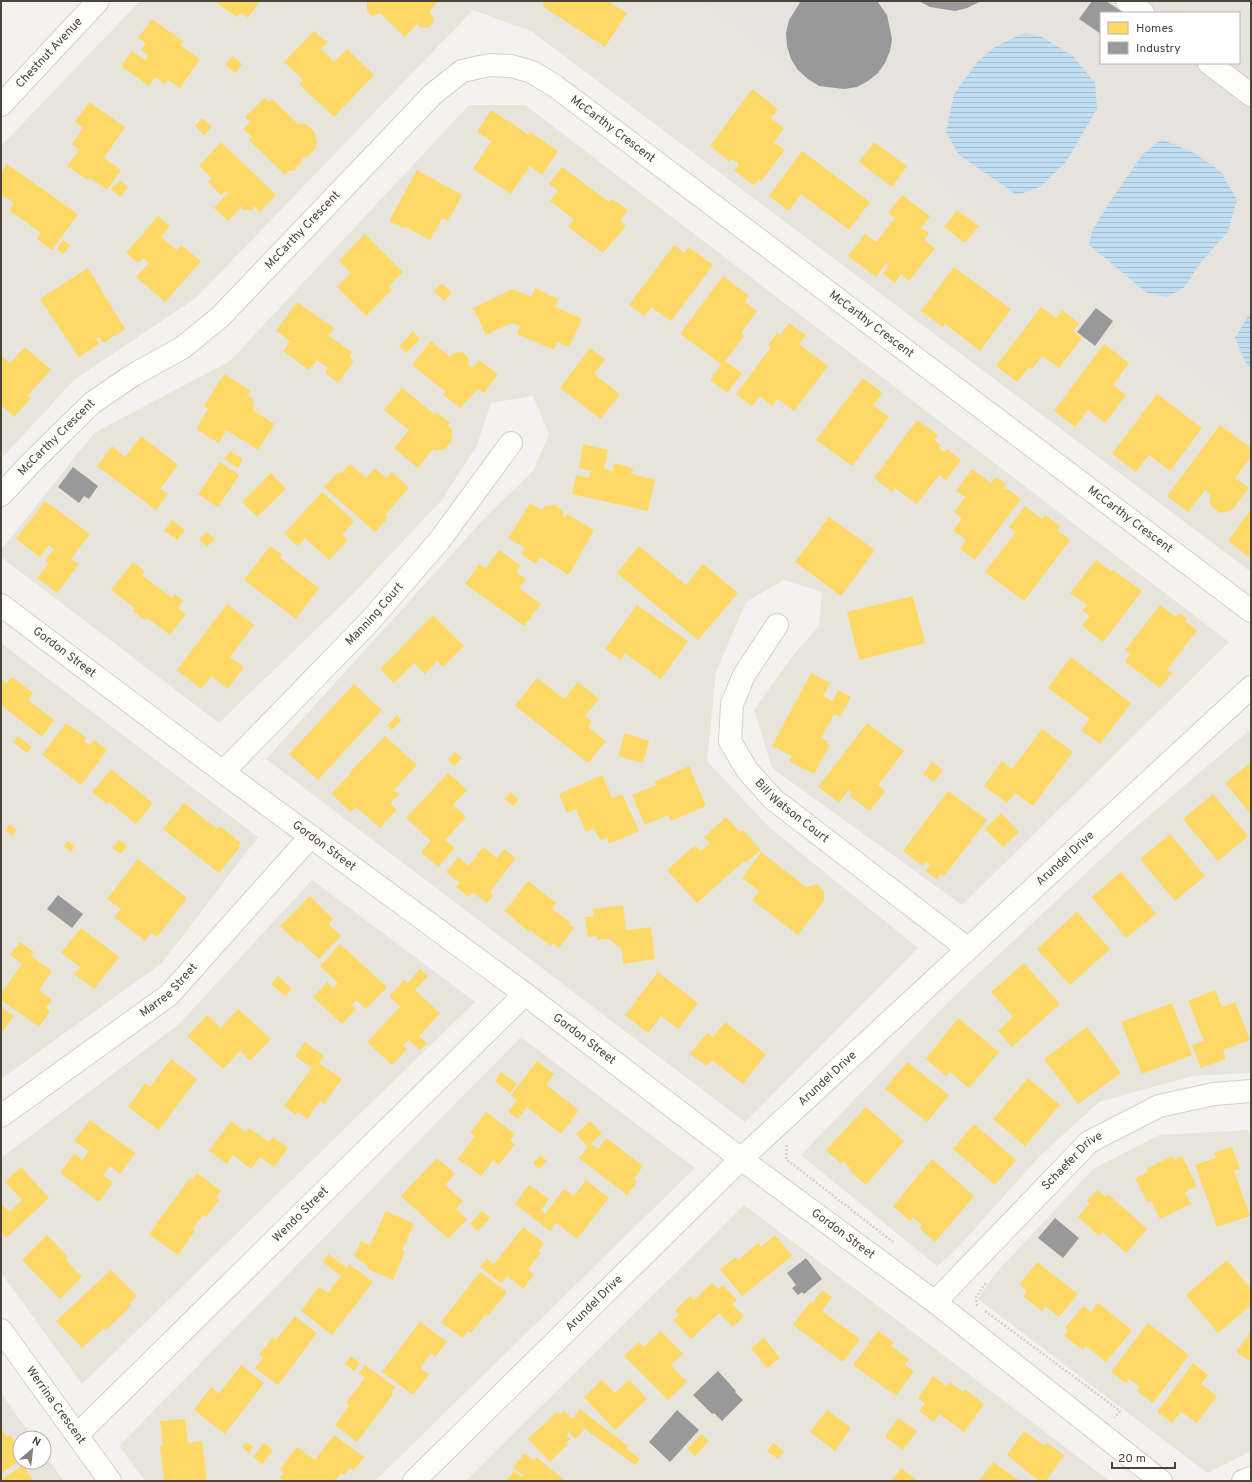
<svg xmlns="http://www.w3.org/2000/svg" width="1252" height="1482" font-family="Overpass,sans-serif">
<defs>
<pattern id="water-rules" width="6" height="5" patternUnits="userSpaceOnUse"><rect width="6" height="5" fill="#c0ddf1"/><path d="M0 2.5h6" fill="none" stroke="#a6bfcf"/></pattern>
</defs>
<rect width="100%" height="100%" fill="#f4f2ee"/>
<g fill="#e7e4dc">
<polygon points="140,1 696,1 1251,417 1251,572 531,31 473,10 196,298 75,379 1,459 1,146"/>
<polygon points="1171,1 1251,1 1251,61 1239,52 1239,13 1187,13"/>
<polygon points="469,105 525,105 1229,642 962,905 772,768 754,710 794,654 819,626 822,592 784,580 746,602 716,672 707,761 770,828 918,948 745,1122 266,759 482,521 533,471 549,434 533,396 491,403 477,445 441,501 355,592 219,723 1,557 1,550 94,433 230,361"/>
<polygon points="1,643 258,837 162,963 1,1079"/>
<polygon points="1251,729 1251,1073 1192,1076 1099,1102 1040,1156 953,1253 937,1266 801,1155 949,1001 1131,831"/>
<polygon points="312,880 475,1002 82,1384 1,1273 1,1158 179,1024"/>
<polygon points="521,1037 695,1168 375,1481 145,1481 119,1446"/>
<polygon points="1248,1130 1251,1138 1251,1451 1207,1473 978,1299 995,1274 1093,1169 1159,1135"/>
<polygon points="744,1205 1110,1481 466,1481"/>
<polygon points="1,1393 33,1438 20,1438 20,1462 44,1462 44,1453 64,1481 1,1481"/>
</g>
<polygon fill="#e6e2de" points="696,1 1171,1 1187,13 1101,13 1101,63 1239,63 1239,52 1251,61 1251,417"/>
<g fill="url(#water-rules)">
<polygon points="1024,33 1042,37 1073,56 1095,83 1097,109 1066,162 1040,187 1017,195 959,155 946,132 954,94 978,61 996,46"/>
<polygon points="1162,139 1196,154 1221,172 1237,200 1228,232 1200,263 1185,287 1167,297 1147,293 1089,245 1092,231 1111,200 1143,154"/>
<polygon points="1251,311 1251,369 1246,363 1235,338"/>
</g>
<g fill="#ffd966">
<polygon points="214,1 260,1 248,18 241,13 237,17"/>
<polygon points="367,1 436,1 437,2 429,12 432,15 434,22 428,28 420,27 417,24 405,37 380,13 372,16 367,11"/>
<polygon points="545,1 608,1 627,13 605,47 542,6"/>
<polygon points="152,19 183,41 180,45 200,59 180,88 168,80 165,84 155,77 149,86 121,66 132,51 145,60 148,55 141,50 146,43 138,38"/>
<polygon points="314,31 327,42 321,49 334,62 347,49 374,75 334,117 299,84 303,80 284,62"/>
<polygon points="232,56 242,64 236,73 225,65"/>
<polygon points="752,89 778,109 771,118 784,128 774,142 785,150 761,181 759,179 754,185 734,171 739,164 732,159 730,162 710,146"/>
<polygon points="264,98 269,102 272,99 298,124 306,124 314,131 317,142 316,148 307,157 302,157 301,163 294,171 289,171 285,175 249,140 252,137 243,129 250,122 245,117"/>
<polygon points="89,102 125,127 104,158 121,170 107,190 90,178 88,180 67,166 79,150 72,144 83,128 75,122"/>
<polygon points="491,110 529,135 530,132 558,151 542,175 530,166 511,194 473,169 491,141 477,132"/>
<polygon points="202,118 212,127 204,135 195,126"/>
<polygon points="221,142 276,195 260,212 253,205 253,210 242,210 242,206 228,221 214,208 228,193 225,191 221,195 208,182 212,178 199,166"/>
<polygon points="874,142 907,166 892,187 859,162"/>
<polygon points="802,151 870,202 849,230 801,194 789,211 769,196"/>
<polygon points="7,164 78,214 52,250 37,239 41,233 9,210 14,203 1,194 1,173"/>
<polygon points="562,167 609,202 612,199 628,210 620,221 626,226 603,253 568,227 574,219 550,201 558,191 549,184"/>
<polygon points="417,170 462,195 448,221 442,218 430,240 404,226 403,228 389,221"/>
<polygon points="120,180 128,187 120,197 111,189"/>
<polygon points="902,195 930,216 921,228 929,233 924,240 935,248 909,281 901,274 895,283 883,274 889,265 886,263 876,277 848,256 865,234 876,242 895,218 888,213"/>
<polygon points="957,210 979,226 965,243 944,227"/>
<polygon points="158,216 170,226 161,237 177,250 181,245 201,261 165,302 136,277 149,263 143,258 138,263 126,253"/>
<polygon points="365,234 403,272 389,286 392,290 366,316 337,287 351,273 339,261"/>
<polygon points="63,240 70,245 63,254 57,249"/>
<polygon points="674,245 684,253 689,247 713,265 671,321 651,307 644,316 629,305"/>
<polygon points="954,267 1011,309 980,351 945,324 943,327 921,311"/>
<polygon points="88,268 125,329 103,343 99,337 96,338 99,344 79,357 40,299"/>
<polygon points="723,276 749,296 745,302 757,311 741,333 744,336 725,361 742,373 727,393 710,380 721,364 680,334"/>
<polygon points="442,283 452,293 444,301 434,291"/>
<polygon points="535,288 558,299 555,307 582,319 569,347 557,342 554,350 517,334 520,326 511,323 486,335 473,308 513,289 531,297"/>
<polygon points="297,302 334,328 329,336 352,352 349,357 354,361 338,383 325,373 328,368 317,360 309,370 283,351 290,341 276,331"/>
<polygon points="1041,307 1056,318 1062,310 1079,323 1073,331 1082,338 1059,368 1042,356 1032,369 1029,367 1017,382 996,366"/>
<polygon points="789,323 806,335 799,344 828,366 794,411 777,399 772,406 760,396 752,406 736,394 771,347 768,345 777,333 780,335"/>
<polygon points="413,331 420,339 406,353 399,346"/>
<polygon points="431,341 450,357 454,353 462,352 468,357 469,365 473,368 479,360 498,374 484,393 478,389 460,408 443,395 446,392 412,365"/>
<polygon points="1104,344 1129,363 1113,385 1126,395 1105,423 1088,410 1075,427 1054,411"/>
<polygon points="25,347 51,370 27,396 31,398 14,417 1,405 1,356 10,363"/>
<polygon points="590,348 605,359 594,374 620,394 601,419 560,388"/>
<polygon points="224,374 251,391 248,396 253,399 254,411 275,424 258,450 226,430 219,443 196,429 208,409 204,406"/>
<polygon points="863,378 883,393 873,405 889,417 852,466 816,440"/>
<polygon points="402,388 434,414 436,412 450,423 448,426 452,429 452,440 445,449 435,451 433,449 418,468 394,448 409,430 384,410"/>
<polygon points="1157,394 1202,428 1170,471 1149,455 1136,472 1112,454"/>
<polygon points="917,420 938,435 934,440 941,445 939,448 944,452 947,449 961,460 946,480 939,475 917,504 895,488 892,492 874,478"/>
<polygon points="1220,425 1251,448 1251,456 1235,478 1249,488 1232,510 1220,513 1210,505 1210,494 1205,490 1188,512 1167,496"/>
<polygon points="141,436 178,465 160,489 168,494 156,510 97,466 112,446 125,457"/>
<polygon points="583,444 608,450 604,469 613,471 614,463 633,468 632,474 655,480 648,511 572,494 576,475 589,478 591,471 579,468"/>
<polygon points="230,451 243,459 238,468 224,459"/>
<polygon points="220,462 239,475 218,507 198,494"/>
<polygon points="350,464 366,478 375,468 386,478 392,472 409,488 385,515 388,518 375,532 324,487 338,472 340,474"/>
<polygon points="972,469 991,483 996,477 1006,484 1003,489 1004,490 1006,488 1021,499 975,560 960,549 966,540 953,530 962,518 954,512 965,497 956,491"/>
<polygon points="271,473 286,489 257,517 242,502"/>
<polygon points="322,492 354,521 342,535 348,540 329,560 305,538 298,546 284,534"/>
<polygon points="45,501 90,534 71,559 79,564 57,593 37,578 49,563 45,560 54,549 49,545 40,557 16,539"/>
<polygon points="530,503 542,510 545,506 555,505 562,510 564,518 567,514 594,530 569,575 540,557 536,564 521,554 525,548 508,538"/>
<polygon points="1025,506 1042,519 1045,515 1060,526 1057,530 1070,540 1024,601 985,572 1016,532 1009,527"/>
<polygon points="1251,509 1251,554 1249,557 1228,541"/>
<polygon points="829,517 875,550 841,596 795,562"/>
<polygon points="172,520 185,530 177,540 164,531"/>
<polygon points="207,532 215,539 207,547 199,539"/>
<polygon points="270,546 282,555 280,558 319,588 296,619 244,580"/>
<polygon points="639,546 686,585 703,564 738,593 698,640 617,573"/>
<polygon points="499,550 521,566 516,572 526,579 519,588 541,604 524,626 465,584 479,564 486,568"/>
<polygon points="1096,560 1112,572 1113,570 1142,591 1103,642 1082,626 1090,616 1082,611 1087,605 1070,593"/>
<polygon points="133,562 145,571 142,575 172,598 175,594 183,600 178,608 186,614 170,635 147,618 145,620 133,611 135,608 111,590"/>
<polygon points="913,596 925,643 859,660 847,612"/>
<polygon points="227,604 254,625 230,657 244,667 228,689 211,676 201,689 177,670"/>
<polygon points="637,605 688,641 661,679 625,653 621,660 605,649"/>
<polygon points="1160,605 1176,617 1179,613 1187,618 1185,621 1197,630 1167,670 1172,673 1160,688 1125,662 1130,654 1125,650"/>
<polygon points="433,615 464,646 443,667 437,661 425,674 414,663 394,683 380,669"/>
<polygon points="1071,657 1131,703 1100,744 1081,730 1090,719 1048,688"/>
<polygon points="811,673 830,683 823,696 833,701 838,690 851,697 840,717 834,714 821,738 828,741 826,743 830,745 814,774 789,761 792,756 772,746"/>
<polygon points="12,677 33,693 28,700 54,720 42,737 1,705 1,679 7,683"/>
<polygon points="537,678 564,699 578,682 599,699 585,716 592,722 588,727 606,741 588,763 515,706"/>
<polygon points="354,684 382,710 318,780 289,754"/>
<polygon points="397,715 402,720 392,730 387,726"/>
<polygon points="66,723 87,738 84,741 90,745 94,740 107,750 81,785 42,755"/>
<polygon points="867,723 904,751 878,785 885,791 870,811 850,796 852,793 848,790 839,803 818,787"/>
<polygon points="1042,729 1073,752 1033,806 1015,793 1007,803 984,786 1002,761 1012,769"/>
<polygon points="625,733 649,741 643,763 618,756"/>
<polygon points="18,736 32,747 27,753 13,742"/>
<polygon points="385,736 417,765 394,790 399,794 390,803 397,810 380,828 356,807 351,812 331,794 351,773 350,772"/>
<polygon points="455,752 462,758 454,766 448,760"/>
<polygon points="932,762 943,770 934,782 923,774"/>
<polygon points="1251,762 1251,814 1225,783"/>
<polygon points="689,766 706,806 671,821 668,815 645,825 632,795 656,785 654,782"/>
<polygon points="111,769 153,803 136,824 109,802 107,804 92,792"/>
<polygon points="448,773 467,790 453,805 466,817 445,840 455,848 438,867 421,852 431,841 406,818"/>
<polygon points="602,775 612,798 622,794 639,831 609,844 607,838 600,840 594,828 586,832 576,809 567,813 559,794"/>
<polygon points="948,791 987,820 944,876 941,874 937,879 925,871 930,865 926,862 923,866 903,851"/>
<polygon points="511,792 519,799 513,806 505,799"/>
<polygon points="1213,794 1248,836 1218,861 1183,819"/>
<polygon points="184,803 217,829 220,826 241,843 238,846 240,847 219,873 163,829"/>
<polygon points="1001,813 1019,832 1003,847 985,829"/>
<polygon points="726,817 740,832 743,830 761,850 746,862 744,861 697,903 667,870 695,845 701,851 710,843 704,837"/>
<polygon points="10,824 17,830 12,836 5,830"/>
<polygon points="1170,834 1205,876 1175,901 1140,859"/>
<polygon points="119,840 127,846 121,854 112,848"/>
<polygon points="68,841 75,846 71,852 64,846"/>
<polygon points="483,847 497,858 504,849 516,858 490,892 493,895 487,903 472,892 469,897 456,887 460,883 446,872 458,857 469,866"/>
<polygon points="761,852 806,887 817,884 824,891 824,901 798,935 752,900 759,891 742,878"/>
<polygon points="138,859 187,898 157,937 151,933 145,941 114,917 121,909 107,899"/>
<polygon points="1121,872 1156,914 1126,938 1092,897"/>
<polygon points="528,881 556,903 552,909 570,922 569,924 574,928 559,948 553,943 551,946 530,930 529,932 505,911"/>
<polygon points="310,896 333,919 329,924 341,936 319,959 299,940 297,942 280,926"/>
<polygon points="623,905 626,930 651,927 655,959 623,964 622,949 609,939 597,940 597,936 588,937 585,917 594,916 593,909"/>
<polygon points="1077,912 1110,949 1070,985 1037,949"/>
<polygon points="81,928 119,957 94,989 74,974 80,967 61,953"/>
<polygon points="20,942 34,952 31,956 52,971 39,990 52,1000 46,1008 50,1011 39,1027 1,1000 1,993 22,964 10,955"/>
<polygon points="340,944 387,987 366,1009 356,1000 352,1005 356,1009 342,1024 313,997 327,982 333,988 338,983 320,966"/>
<polygon points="1024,963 1060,1004 1012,1047 998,1031 1013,1017 991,992"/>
<polygon points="420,969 428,976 415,990 440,1013 419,1036 427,1043 420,1050 408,1040 403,1045 407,1049 392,1065 367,1042 400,1007 389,996 404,980 408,983"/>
<polygon points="658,972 698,1003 678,1029 661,1016 648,1033 625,1015"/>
<polygon points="278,976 292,989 285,996 271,984"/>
<polygon points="1215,990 1222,1007 1235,1002 1250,1040 1223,1050 1226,1059 1201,1068 1192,1045 1204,1041 1188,1001"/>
<polygon points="1172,1003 1192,1055 1142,1074 1121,1022"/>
<polygon points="1,1007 14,1016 1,1034"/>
<polygon points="238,1009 271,1039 250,1061 240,1051 223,1069 187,1036 207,1015 221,1028"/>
<polygon points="958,1018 999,1052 969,1088 950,1072 946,1076 926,1059"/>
<polygon points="725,1022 766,1054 743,1084 712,1060 707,1066 690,1054 707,1033 713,1037"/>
<polygon points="1087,1027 1121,1073 1078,1104 1044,1059"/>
<polygon points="305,1042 324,1056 319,1063 342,1079 324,1104 320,1101 307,1119 298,1112 296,1115 284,1106 312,1068 295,1056"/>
<polygon points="171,1059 197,1079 159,1130 128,1107 145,1083 150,1087"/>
<polygon points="537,1061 554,1074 546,1085 579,1110 561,1134 527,1107 518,1119 508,1112 517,1100 511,1095"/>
<polygon points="907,1062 949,1095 927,1122 885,1089"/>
<polygon points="501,1072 517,1084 510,1093 495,1081"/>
<polygon points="1028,1078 1060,1105 1025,1146 993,1119"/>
<polygon points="866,1107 904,1141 866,1185 850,1171 851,1169 843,1161 841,1164 826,1150"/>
<polygon points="486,1112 515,1134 510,1141 515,1144 499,1165 493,1160 481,1176 458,1159 475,1136 470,1133"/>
<polygon points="90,1120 135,1153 120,1174 110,1166 103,1175 113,1182 99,1202 60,1173 74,1154 82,1160 89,1151 74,1141"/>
<polygon points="231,1121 246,1132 249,1128 269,1142 273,1137 288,1148 274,1167 260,1157 251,1169 233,1155 227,1164 209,1151"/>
<polygon points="590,1121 602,1133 591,1144 598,1149 606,1138 643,1166 634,1179 637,1182 627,1195 579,1158 588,1147 576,1134"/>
<polygon points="974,1124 1016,1160 995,1185 953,1149"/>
<polygon points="1232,1147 1240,1169 1234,1171 1250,1216 1217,1227 1195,1165 1216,1158 1214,1153"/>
<polygon points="541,1155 547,1161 539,1169 533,1163"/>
<polygon points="1172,1156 1174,1160 1182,1156 1197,1186 1185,1192 1191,1204 1160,1219 1151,1201 1148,1203 1135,1178 1148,1172 1146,1169"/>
<polygon points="437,1158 455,1174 445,1185 463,1201 456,1209 467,1219 448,1239 401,1196"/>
<polygon points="932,1159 974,1196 935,1242 919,1228 922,1225 913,1217 910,1221 893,1206"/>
<polygon points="21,1167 49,1198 6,1238 1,1232 1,1203 9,1212 22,1200 5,1182"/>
<polygon points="197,1173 221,1191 216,1198 219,1200 206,1217 203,1215 193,1229 195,1231 178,1255 149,1234 190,1178 192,1180"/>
<polygon points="586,1180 609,1198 577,1239 556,1223 550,1231 515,1204 529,1185 549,1199 541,1210 545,1214 564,1189 574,1196"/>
<polygon points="1097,1190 1106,1197 1108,1194 1147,1229 1126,1253 1103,1232 1099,1236 1078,1217 1090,1203 1087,1201"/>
<polygon points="386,1211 414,1224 402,1250 405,1252 393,1280 368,1269 368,1266 354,1256 361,1241 370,1245"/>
<polygon points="482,1211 490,1218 478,1231 470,1224"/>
<polygon points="523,1227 544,1243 538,1251 541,1253 528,1269 534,1274 523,1289 507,1276 501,1283 480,1267 487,1259 494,1264"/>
<polygon points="47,1235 68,1257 66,1260 82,1277 60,1299 22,1260"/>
<polygon points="775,1235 792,1256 742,1296 720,1269 736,1257 738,1260 758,1243 761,1247"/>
<polygon points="328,1254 347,1268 349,1264 373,1282 332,1335 301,1311 319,1287 328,1293 341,1276 323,1262"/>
<polygon points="1227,1260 1251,1289 1251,1305 1218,1333 1186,1295"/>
<polygon points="1037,1262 1078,1294 1059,1317 1045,1306 1042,1311 1023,1296 1027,1291 1019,1285"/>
<polygon points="111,1270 137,1296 129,1304 131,1306 106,1330 104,1328 82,1348 56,1321"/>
<polygon points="480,1272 507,1292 488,1316 486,1314 471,1333 468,1331 462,1338 441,1322"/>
<polygon points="712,1283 718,1289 723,1285 737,1300 732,1304 744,1316 733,1327 719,1313 691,1339 673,1320 679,1315 675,1310 690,1296 694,1300"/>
<polygon points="822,1290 832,1297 822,1311 860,1339 843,1362 793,1325 810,1302 812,1304"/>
<polygon points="1098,1303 1132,1330 1106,1362 1086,1346 1083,1350 1064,1336 1068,1331 1065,1328 1083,1306 1091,1312"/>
<polygon points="295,1316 317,1333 278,1385 255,1368 263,1358 259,1355 273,1337 276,1340"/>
<polygon points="420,1322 447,1342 435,1357 431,1353 420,1368 429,1374 413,1395 382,1372"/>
<polygon points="1148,1323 1189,1355 1153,1403 1137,1391 1140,1387 1129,1379 1126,1383 1111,1372"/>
<polygon points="661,1331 683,1354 671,1365 687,1382 668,1400 624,1356 639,1342 644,1347"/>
<polygon points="878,1331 894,1342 891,1346 909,1359 905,1365 914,1371 896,1396 853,1365"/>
<polygon points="1251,1331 1251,1362 1236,1352"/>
<polygon points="764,1338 780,1358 767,1368 751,1348"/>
<polygon points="351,1356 360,1363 354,1371 345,1364"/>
<polygon points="1193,1363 1208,1375 1201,1384 1217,1396 1197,1423 1181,1412 1172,1423 1157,1412"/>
<polygon points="241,1365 264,1383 225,1434 194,1410 211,1387 219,1394"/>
<polygon points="365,1365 395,1387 391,1392 393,1394 357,1442 335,1425 349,1406 346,1403 365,1378 359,1373"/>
<polygon points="933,1376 947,1386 949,1382 963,1392 965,1389 984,1404 964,1432 939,1414 934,1422 919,1411 925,1403 918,1398"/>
<polygon points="602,1380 615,1393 629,1380 647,1399 615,1430 584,1397"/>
<polygon points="580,1409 628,1446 626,1448 640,1459 635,1465 578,1424 584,1430 575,1439 569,1432 566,1435 570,1439 566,1443 568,1444 550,1462 528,1439 557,1412 560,1414 564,1411 572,1419"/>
<polygon points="827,1410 851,1428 835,1451 810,1432"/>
<polygon points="898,1418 917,1431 903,1450 885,1437"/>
<polygon points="185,1419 188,1443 202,1441 207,1480 164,1481 160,1446 163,1445 160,1421"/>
<polygon points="1,1428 7,1437 10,1435 20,1448 20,1460 1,1474"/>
<polygon points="1024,1431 1045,1446 1047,1443 1064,1455 1046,1481 1039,1481 1007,1455"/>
<polygon points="701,1434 709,1441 695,1456 687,1449"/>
<polygon points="334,1435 364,1457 353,1471 350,1468 344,1475 341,1473 335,1481 285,1481 280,1478 284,1473 280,1469 297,1447 315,1460"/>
<polygon points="246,1442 253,1447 249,1453 242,1447"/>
<polygon points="264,1443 273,1450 262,1464 253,1457"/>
<polygon points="773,1443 784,1451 778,1459 767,1451"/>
<polygon points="524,1453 534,1461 536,1457 566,1481 506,1481 514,1471 522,1477 523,1475 513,1468"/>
<polygon points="993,1462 1020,1481 979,1481"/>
<polygon points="23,1465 34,1481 1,1481 1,1480"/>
<polygon points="901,1468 918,1481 891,1481"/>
</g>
<g fill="#999">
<polygon points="801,1 877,1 887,15 892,39 890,51 885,63 878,73 868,81 857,87 844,89 819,86 808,79 798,70 791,59 787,46 786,33 789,20"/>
<polygon points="919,1 981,1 967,8 955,11 930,7"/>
<polygon points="1092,1 1106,1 1121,11 1120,13 1101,13 1101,34 1079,19"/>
<polygon points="1096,308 1113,321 1095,346 1077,332"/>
<polygon points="73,467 98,486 89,499 84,496 79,503 58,487"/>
<polygon points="58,895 83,914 72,928 47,909"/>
<polygon points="1055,1218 1079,1238 1063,1258 1038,1238"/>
<polygon points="806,1258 822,1279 804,1294 802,1292 798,1295 792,1288 796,1285 787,1273"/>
<polygon points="718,1371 736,1391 735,1392 743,1400 722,1421 714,1413 712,1414 693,1395"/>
<polygon points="677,1410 699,1430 670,1462 649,1442"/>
</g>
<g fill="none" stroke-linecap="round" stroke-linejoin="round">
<defs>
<g id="minor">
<polyline points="1127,1 1143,13"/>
<polyline points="1209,63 1251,95"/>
<path id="s1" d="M1 105 98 1"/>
<path id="s2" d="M1 495 30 464 92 403 133 375 182 348 220 317 433 94 462 71 489 65 511 66 532 72 555 86 1251 611"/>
<path id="s3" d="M1 605 223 772 525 994 741 1159 935 1302 1161 1481"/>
<path id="s4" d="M777 625 744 675 732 704 730 741 747 770 773 799 968 949"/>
<path id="s5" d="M223 772 370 621 439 541 511 443"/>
<path id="s6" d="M1 1116 169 995 311 836"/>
<path id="s7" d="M935 1302 1089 1142 1159 1106 1214 1094 1251 1091"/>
<path id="s8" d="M1 1330 110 1481"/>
<path id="s9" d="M77 1435 525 994"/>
<path id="s10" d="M414 1481 741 1159 1251 687"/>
<polyline points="1243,1481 1251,1478"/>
</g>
</defs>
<use href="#minor" stroke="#d2d0cb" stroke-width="24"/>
<g stroke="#d3d2cc" stroke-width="2.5" stroke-dasharray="2 2" stroke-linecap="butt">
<polyline points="787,1145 786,1159 893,1242"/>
<polyline points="977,1306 976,1297 986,1283"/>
<polyline points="985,1311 1120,1411 1114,1418"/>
</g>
<use href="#minor" stroke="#fdfdfc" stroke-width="22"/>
</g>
<g text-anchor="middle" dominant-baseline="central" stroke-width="4" stroke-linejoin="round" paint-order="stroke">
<g font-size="12" fill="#4b4439" stroke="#fff">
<text stroke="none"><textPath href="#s1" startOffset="71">Chestnut Avenue</textPath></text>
<text stroke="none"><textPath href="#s2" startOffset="800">McCarthy Crescent</textPath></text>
<text stroke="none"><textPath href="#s2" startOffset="404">McCarthy Crescent</textPath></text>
<text stroke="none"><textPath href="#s2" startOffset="1124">McCarthy Crescent</textPath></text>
<text stroke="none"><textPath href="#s2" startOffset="80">McCarthy Crescent</textPath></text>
<text stroke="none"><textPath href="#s2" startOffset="1448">McCarthy Crescent</textPath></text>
<text stroke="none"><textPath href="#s5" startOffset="219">Manning Court</textPath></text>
<text stroke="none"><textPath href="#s3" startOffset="79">Gordon Street</textPath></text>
<text stroke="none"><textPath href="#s4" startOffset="223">Bill Watson Court</textPath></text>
<text stroke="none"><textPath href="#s3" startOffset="403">Gordon Street</textPath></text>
<text stroke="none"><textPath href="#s10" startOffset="901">Arundel Drive</textPath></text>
<text stroke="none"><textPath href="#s6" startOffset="210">Marree Street</textPath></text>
<text stroke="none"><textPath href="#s3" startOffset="727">Gordon Street</textPath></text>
<text stroke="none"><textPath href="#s10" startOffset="577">Arundel Drive</textPath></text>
<text stroke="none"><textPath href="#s7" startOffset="197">Schaefer Drive</textPath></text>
<text stroke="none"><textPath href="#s9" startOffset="314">Wendo Street</textPath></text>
<text stroke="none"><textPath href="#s3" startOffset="1051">Gordon Street</textPath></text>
<text stroke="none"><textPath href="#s10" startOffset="253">Arundel Drive</textPath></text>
<text stroke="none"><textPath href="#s8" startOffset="93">Werrina Crescent</textPath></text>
</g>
</g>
<rect width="1252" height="1482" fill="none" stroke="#4b4439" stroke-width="4"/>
<rect x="1100" y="12" width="140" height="52" fill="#ffffff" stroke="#b7b4b0"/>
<rect x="1108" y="22" width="20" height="12" fill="#ffd966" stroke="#b7b4b0"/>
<text x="1136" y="32" font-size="12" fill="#4b4439">Homes</text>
<rect x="1108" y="42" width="20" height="12" fill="#999999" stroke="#b7b4b0"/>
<text x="1136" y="52" font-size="12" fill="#4b4439">Industry</text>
<g transform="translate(32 1450) rotate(28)"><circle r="19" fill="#ffffff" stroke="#b7b4b0"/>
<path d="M0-3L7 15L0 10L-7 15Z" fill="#868178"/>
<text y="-6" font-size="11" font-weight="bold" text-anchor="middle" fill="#4b4439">N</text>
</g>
<path d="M1112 1462v6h63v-6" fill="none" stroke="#4b4439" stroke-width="2"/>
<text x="1118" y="1462" font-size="12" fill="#4b4439" stroke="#ffffff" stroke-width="3" paint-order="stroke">20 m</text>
</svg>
